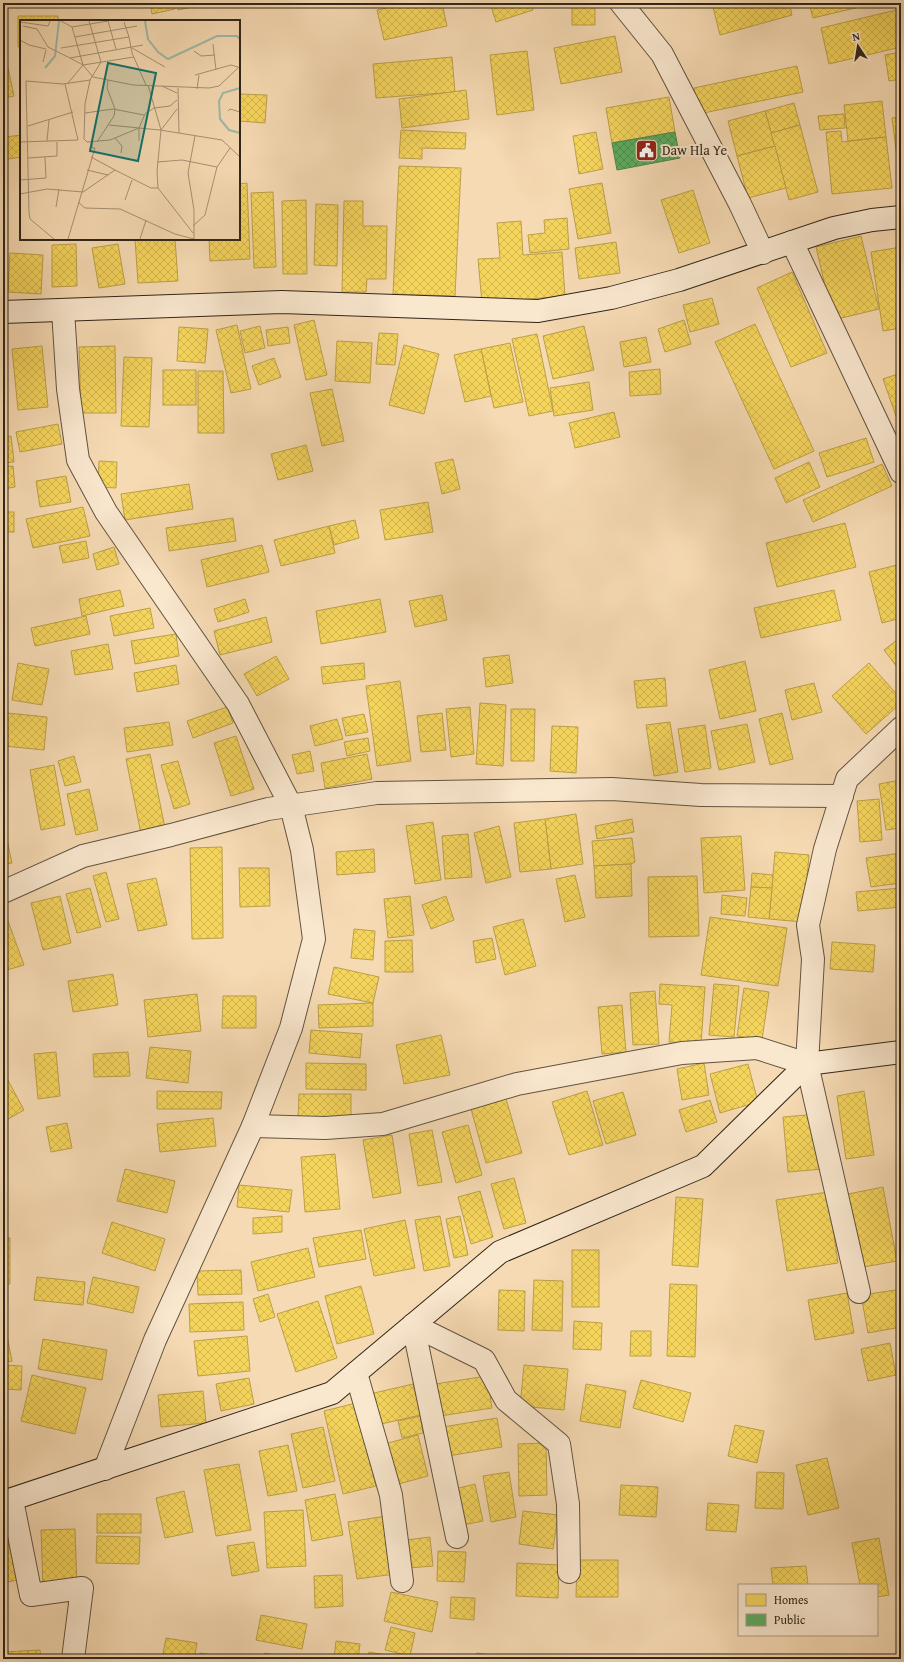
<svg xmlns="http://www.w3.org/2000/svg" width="904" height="1662" font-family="'Gentium Book Plus',serif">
<defs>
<pattern id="homes-cross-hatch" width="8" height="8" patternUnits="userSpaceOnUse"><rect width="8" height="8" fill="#f6d55c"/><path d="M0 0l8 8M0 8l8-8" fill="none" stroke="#d3b74f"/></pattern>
<pattern id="public-cross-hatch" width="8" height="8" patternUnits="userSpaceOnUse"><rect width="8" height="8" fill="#5aae61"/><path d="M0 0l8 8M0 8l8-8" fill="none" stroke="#4b8d4f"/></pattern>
</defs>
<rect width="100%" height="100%" fill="#f6dab3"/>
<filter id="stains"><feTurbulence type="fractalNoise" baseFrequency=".005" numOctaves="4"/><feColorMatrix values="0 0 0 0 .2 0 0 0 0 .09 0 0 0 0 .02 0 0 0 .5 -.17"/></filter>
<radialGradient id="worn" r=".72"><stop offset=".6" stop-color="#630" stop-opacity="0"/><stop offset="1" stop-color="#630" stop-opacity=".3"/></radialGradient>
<g fill="url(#homes-cross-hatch)" stroke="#bba048">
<polygon points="150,3 173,3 175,9 152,14"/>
<polygon points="177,3 211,3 178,10"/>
<polygon points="410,3 442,3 447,26 384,40 377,10"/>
<polygon points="490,3 530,3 533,10 496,22"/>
<rect x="572" y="3" width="23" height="22"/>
<polygon points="712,3 789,3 792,15 720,35"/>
<polygon points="809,3 876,3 813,18"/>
<polygon points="896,10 901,30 901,47 829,64 821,28"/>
<polygon points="18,16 58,16 58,21 21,21 21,47 18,47"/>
<polygon points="615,36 622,72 561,84 554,48"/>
<polygon points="527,51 534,110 497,115 490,55"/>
<polygon points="901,52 901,79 889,81 885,55"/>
<polygon points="452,57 455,92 376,98 373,64"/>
<polygon points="797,66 803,92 699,114 694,88"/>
<polygon points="8,68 14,96 3,98 3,69"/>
<polygon points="466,90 469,119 402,128 399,99"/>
<polygon points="239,94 267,95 265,123 239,121"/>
<polygon points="669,97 675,132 612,143 606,108"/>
<polygon points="882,101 886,137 848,141 844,105"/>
<polygon points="794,103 800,125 771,133 765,111"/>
<polygon points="765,111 775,146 737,156 728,121"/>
<polygon points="844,114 845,128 820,130 818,116"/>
<polygon points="901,117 901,189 892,118"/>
<polygon points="800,125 818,192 789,200 771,133"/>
<polygon points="401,130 466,133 465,149 422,148 422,159 399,158"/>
<polygon points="841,131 842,142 886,137 892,188 832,194 826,132"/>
<polygon points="596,132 603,169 579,174 573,136"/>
<polygon points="21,135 21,157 8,159 5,137"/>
<polygon points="775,146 786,188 748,198 737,156"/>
<polygon points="399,166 461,168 455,296 393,294"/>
<polygon points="247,183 250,259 210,261 209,239 239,239 239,184"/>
<polygon points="602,183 611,233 578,239 569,189"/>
<polygon points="693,190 710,243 679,253 661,200"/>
<polygon points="273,192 276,267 254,268 251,193"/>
<polygon points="306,200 307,274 283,274 282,201"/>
<polygon points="344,201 363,201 363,226 387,226 386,279 367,279 366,292 342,292"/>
<polygon points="316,204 338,205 337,266 314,265"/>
<polygon points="567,218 569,249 530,253 528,235 545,233 544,220"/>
<polygon points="521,221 523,255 562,252 565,296 482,303 478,259 500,258 497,223"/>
<polygon points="861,236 879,309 833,320 816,247"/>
<polygon points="135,239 175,239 178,281 138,283"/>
<polygon points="616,242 620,273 579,279 575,248"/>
<polygon points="76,244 77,286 52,287 52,245"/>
<polygon points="118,244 125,284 99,288 92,248"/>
<polygon points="901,247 901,328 883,331 871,252"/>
<polygon points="10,253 43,255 41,294 8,292"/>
<polygon points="792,272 827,353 791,367 757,288"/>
<polygon points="712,298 719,324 690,332 683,305"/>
<polygon points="314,320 327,375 306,380 294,325"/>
<polygon points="684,320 691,344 665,352 658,329"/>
<polygon points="755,324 814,451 774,469 715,342"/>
<polygon points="237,325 251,389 231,393 216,330"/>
<polygon points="260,326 265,348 245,353 240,331"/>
<polygon points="584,326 594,370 553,379 543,336"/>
<polygon points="179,327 208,329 205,363 177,361"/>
<polygon points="288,327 290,343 268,346 266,330"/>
<polygon points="379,333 398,334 395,365 376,364"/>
<polygon points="537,334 553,411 529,416 512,339"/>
<polygon points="646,337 651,362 624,367 620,342"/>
<polygon points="337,341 372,343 370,383 335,381"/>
<polygon points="510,343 523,402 494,408 481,349"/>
<polygon points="404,345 439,354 424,414 389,405"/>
<polygon points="42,346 48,407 18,410 12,349"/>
<polygon points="115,346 116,413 81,413 79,347"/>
<polygon points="481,349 491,396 465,402 454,355"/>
<polygon points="124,357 152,358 149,427 121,426"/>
<polygon points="274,358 281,377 259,385 252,366"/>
<polygon points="660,369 661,394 630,396 629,372"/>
<rect x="163" y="370" width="33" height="35"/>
<polygon points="198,371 223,371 224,433 198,433"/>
<polygon points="901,373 901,415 896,416 883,379"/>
<polygon points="589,382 593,410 554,416 550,388"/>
<polygon points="332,389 344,441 322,446 310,393"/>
<polygon points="614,412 620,437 575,448 569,423"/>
<polygon points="58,424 62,444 20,452 16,432"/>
<polygon points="11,436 14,462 3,463 3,437"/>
<polygon points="866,438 874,462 827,477 819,453"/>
<polygon points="306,445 313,471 278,480 271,454"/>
<polygon points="453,459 460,489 442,494 435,463"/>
<polygon points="99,461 117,462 116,488 98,487"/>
<polygon points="809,462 820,487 786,503 775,478"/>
<polygon points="882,464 892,486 813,522 803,500"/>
<polygon points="13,466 15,487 3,489 3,467"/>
<polygon points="66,476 71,502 40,507 36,481"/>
<polygon points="189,484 193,509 125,520 121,494"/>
<polygon points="428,502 433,532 385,540 380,510"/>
<polygon points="83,507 90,536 33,548 26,519"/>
<rect x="3" y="512" width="11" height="20"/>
<polygon points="233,518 236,541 169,551 166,528"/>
<polygon points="355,520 359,538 334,545 329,526"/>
<polygon points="845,523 856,567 777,587 766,543"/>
<polygon points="329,526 335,553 281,566 274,540"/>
<polygon points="86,541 89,558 63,563 59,546"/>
<polygon points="262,545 269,572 207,587 201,560"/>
<polygon points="114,547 119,564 97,570 93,554"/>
<polygon points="901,564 901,618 882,623 869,572"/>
<polygon points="120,590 124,606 82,616 79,599"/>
<polygon points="834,590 841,620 761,638 754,608"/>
<polygon points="442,595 447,620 415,627 409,601"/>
<polygon points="245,599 249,612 218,622 214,609"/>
<polygon points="380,599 386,632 321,644 316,611"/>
<polygon points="150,608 154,628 114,636 110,616"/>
<polygon points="86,616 90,634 35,646 31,628"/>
<polygon points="266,617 272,642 220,655 214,631"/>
<polygon points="176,634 179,656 135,664 131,641"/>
<polygon points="901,637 901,672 884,650"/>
<polygon points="108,644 113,669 75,675 71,651"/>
<polygon points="509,655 513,683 486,687 483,658"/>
<polygon points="276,656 289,679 257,696 244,674"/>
<polygon points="745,661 756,711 720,719 709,670"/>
<polygon points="18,663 49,669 42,705 12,700"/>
<polygon points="364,663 365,679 323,684 321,667"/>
<polygon points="869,663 901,699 901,703 866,734 832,696"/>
<polygon points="176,665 179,684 137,692 134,673"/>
<polygon points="665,678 667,706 637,708 634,681"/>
<polygon points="400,681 411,761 377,766 366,686"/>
<polygon points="814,683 822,712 792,720 785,690"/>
<polygon points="480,703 506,705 503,766 476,764"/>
<polygon points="227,707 233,723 193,738 187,721"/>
<polygon points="470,707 474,754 451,757 446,709"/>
<polygon points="511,709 535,709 534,761 511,761"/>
<polygon points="7,713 47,717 44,750 4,746"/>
<polygon points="442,713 446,750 421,752 417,716"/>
<polygon points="782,713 793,759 770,765 759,719"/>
<polygon points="364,714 368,732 346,736 342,718"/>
<polygon points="337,719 343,739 315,746 310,726"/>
<polygon points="169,722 173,745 127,752 124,728"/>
<polygon points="670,722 678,772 654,776 646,725"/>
<polygon points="747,724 755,762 719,770 711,731"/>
<polygon points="705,725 711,768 685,772 678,729"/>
<polygon points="552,726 578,727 576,773 550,771"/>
<polygon points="236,736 254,789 231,796 214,743"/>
<polygon points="368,738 370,751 347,756 344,742"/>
<polygon points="310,751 314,771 297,774 292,755"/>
<polygon points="150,754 165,828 141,834 126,759"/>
<polygon points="367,754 372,779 325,788 321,763"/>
<polygon points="74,756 81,782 65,786 58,761"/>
<polygon points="178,761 190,804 174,809 161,765"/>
<polygon points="54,765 65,825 41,830 30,770"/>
<polygon points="901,780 901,828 886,830 879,784"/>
<polygon points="89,789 98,830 76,835 67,794"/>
<polygon points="879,799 882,840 860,842 857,801"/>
<polygon points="576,814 583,864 551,869 545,819"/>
<polygon points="545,819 551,869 520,872 514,823"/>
<polygon points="632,819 634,832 597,839 595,826"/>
<polygon points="433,822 441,880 415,884 406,826"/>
<polygon points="4,826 12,863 3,865 3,827"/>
<polygon points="499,826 511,877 486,883 474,833"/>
<polygon points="468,834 472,877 445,879 442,836"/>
<polygon points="741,836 745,890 704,893 701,838"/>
<polygon points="632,838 635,862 631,864 594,866 592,841"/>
<polygon points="222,847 223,938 192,939 190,848"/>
<polygon points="374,849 375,872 337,875 336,852"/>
<polygon points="775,852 809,855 803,922 769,919"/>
<polygon points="901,853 901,883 871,887 866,858"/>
<polygon points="631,864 632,896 596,898 594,866"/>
<polygon points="239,868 269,868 270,906 240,907"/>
<polygon points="106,872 119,919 106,922 93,876"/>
<polygon points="752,873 773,875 772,888 751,887"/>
<polygon points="575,875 585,917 565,922 556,879"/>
<polygon points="697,876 699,936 649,937 648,877"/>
<polygon points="156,878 167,925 138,931 127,884"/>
<polygon points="751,887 772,888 769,919 748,917"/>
<polygon points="90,888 101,927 77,933 66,894"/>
<polygon points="901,888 901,907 858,911 856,892"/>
<polygon points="722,895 747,898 745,916 721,914"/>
<polygon points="60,896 71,943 43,950 31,903"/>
<polygon points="410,896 414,935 388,938 384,899"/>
<polygon points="446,896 454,920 431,929 422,905"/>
<polygon points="710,917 787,928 778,986 701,975"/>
<polygon points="523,919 536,966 505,975 493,927"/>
<polygon points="8,921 24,965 7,970 3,959 3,923"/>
<polygon points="354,929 375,931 373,960 351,958"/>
<polygon points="492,938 496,959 476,963 473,941"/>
<polygon points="412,940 413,972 385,972 385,941"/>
<polygon points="832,942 875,945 873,972 830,969"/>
<polygon points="334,967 379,977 373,1003 328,994"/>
<polygon points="113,974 118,1005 73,1012 68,981"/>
<polygon points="660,984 705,987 701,1044 669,1042 672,1005 659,1004"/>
<polygon points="714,984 739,986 734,1037 709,1035"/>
<polygon points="744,988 769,992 762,1040 737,1036"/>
<polygon points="655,991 659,1044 633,1045 630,993"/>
<polygon points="197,994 201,1031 148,1037 144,1000"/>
<polygon points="223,996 256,996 256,1028 222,1028"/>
<polygon points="373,1003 373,1026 319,1028 318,1005"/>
<polygon points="622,1005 626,1052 602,1054 598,1007"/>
<polygon points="311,1030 362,1034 360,1058 309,1053"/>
<polygon points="441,1035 450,1075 404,1084 396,1045"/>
<polygon points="150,1047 191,1051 188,1083 146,1078"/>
<polygon points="56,1052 60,1096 38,1099 34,1054"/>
<polygon points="128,1052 130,1076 94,1077 93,1054"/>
<polygon points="306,1063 366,1064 366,1090 306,1089"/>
<polygon points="704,1063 709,1095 682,1100 677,1069"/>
<polygon points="748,1064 758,1102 720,1113 710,1074"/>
<polygon points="3,1071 24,1110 3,1122"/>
<polygon points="157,1091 222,1092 221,1109 157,1109"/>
<polygon points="587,1091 603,1145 569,1155 552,1102"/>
<polygon points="864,1091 874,1155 846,1159 837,1096"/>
<polygon points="623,1092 636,1135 606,1144 593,1101"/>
<polygon points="299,1094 351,1094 351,1118 298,1118"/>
<polygon points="506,1099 522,1153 486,1163 471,1109"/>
<polygon points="710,1100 717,1122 686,1132 679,1110"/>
<polygon points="818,1114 823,1169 788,1172 783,1117"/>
<polygon points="213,1118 216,1146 160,1152 157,1124"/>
<polygon points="67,1123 72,1148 51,1152 46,1127"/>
<polygon points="468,1125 482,1175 456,1183 442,1132"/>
<polygon points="432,1130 442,1182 418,1186 409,1134"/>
<polygon points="392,1135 401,1193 373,1198 363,1140"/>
<polygon points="335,1154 340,1209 305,1212 301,1157"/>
<polygon points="125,1169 175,1181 167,1213 117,1201"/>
<polygon points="514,1178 526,1223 504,1229 491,1184"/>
<polygon points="239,1185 292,1190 289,1212 237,1207"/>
<polygon points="883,1187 897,1261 858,1268 843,1195"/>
<polygon points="480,1191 493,1237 471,1244 458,1197"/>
<polygon points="828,1192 838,1263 787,1271 776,1200"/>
<polygon points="676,1197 703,1199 698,1267 672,1265"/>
<polygon points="282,1216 282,1232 253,1234 253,1218"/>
<polygon points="440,1216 450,1266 424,1271 415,1220"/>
<polygon points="460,1216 468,1255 454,1258 446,1219"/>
<polygon points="405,1220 415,1268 374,1276 364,1229"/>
<polygon points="112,1222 165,1239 155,1271 102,1253"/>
<polygon points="361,1230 366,1259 319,1267 313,1238"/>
<polygon points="3,1238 10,1238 10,1284 3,1285"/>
<polygon points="308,1248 315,1277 258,1291 251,1262"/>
<rect x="572" y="1250" width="27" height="57"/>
<polygon points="241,1270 242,1294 198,1295 197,1271"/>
<polygon points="37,1277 85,1282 83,1305 34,1300"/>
<polygon points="93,1277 139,1287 133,1313 87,1303"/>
<polygon points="534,1280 563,1281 562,1331 532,1330"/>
<polygon points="670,1284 697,1285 695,1357 667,1356"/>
<polygon points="361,1286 374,1334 337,1344 325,1296"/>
<polygon points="499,1290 525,1291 524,1331 498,1330"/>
<polygon points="896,1290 901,1327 868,1333 861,1295"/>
<polygon points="847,1293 854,1333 815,1340 808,1300"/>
<polygon points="268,1294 275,1317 260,1322 253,1299"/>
<polygon points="318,1301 337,1358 296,1372 277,1314"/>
<polygon points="243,1302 244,1330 190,1332 189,1304"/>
<polygon points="3,1316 12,1361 3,1363"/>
<polygon points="574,1321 602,1323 601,1350 573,1349"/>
<polygon points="631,1331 651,1331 651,1356 630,1356"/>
<polygon points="247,1336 250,1371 198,1376 194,1341"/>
<polygon points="43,1339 107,1350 102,1380 38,1369"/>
<polygon points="890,1343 896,1375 868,1381 861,1349"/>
<polygon points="3,1365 22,1366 21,1390 3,1389"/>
<polygon points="524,1365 568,1369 564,1410 520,1406"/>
<polygon points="32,1375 86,1388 75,1434 21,1421"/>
<polygon points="487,1376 492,1408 440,1416 435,1384"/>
<polygon points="249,1378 254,1404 221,1411 216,1384"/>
<polygon points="641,1380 691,1393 683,1422 633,1408"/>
<polygon points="413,1384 421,1415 381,1424 374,1393"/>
<polygon points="586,1384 626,1391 620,1428 580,1421"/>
<polygon points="203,1391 206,1423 161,1427 158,1395"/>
<polygon points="356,1403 376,1486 343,1494 324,1411"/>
<polygon points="420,1416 423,1433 402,1438 398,1421"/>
<polygon points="497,1418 502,1447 448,1456 443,1427"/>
<polygon points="735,1425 764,1431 757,1463 728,1456"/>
<polygon points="323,1427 335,1481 303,1488 291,1434"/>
<polygon points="418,1435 428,1476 395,1485 384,1444"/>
<polygon points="546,1443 547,1495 519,1496 518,1444"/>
<polygon points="288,1445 297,1491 268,1496 259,1451"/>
<polygon points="827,1458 839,1508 808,1515 796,1465"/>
<polygon points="239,1464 251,1530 216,1536 204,1470"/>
<polygon points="509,1472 516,1517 491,1522 483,1476"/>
<polygon points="757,1472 784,1473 783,1509 755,1508"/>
<polygon points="475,1484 483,1521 463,1525 455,1489"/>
<polygon points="621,1485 658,1487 656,1517 619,1515"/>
<polygon points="184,1491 193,1532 165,1538 156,1498"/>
<polygon points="335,1494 343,1535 312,1541 305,1500"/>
<polygon points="708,1503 739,1505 736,1532 706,1530"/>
<polygon points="303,1510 306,1566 267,1568 264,1512"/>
<polygon points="523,1511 558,1515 553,1549 519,1544"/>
<rect x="97" y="1514" width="44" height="19"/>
<polygon points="386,1516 395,1574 357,1579 348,1522"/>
<polygon points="75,1529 77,1588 43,1589 41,1530"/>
<polygon points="9,1533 17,1580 3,1583 3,1534"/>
<polygon points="97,1536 140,1537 139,1564 96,1563"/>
<polygon points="430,1537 433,1566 409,1568 406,1540"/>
<polygon points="879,1538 889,1595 877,1597 877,1585 860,1585 852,1543"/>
<polygon points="254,1542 259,1571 232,1576 227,1546"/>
<polygon points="438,1551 466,1552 464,1582 437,1581"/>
<polygon points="577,1560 618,1560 618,1597 576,1597"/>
<polygon points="517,1563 559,1565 558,1598 516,1596"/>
<polygon points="806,1566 808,1585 773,1585 771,1568"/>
<polygon points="342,1575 343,1606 315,1608 314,1576"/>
<polygon points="391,1592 438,1602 432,1632 384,1621"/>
<polygon points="451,1597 475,1598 474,1620 450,1618"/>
<polygon points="261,1615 307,1624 302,1649 256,1640"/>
<polygon points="391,1627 415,1633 410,1656 385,1650"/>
<polygon points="166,1638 197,1643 194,1659 162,1659"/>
<polygon points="336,1641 360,1644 358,1659 334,1659"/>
<polygon points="40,1650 41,1659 3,1659 3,1652"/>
<polygon points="369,1652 403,1658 403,1659 368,1659"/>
<polygon points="200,1653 236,1659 199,1659"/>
<polygon points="265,1653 293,1659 264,1659"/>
<polygon points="477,1653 517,1659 476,1659"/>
</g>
<polygon fill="url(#public-cross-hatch)" stroke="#4e854b" points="675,132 680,158 617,170 612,143"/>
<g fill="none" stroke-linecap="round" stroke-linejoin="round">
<defs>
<g id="street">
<polyline points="621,3 662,54 740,204 763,253"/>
<polyline points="792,242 901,472"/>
<polyline points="63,310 68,389 78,460 106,512 238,704 291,806 302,850 314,939 291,1028 253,1126 155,1340 105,1469"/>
<polyline points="3,892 83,856 171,835 268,809 377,793 612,789 701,795 842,796"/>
<polyline points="253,1126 325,1128 383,1124 517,1084 682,1053 757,1048 807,1064"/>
<polyline points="859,1292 807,1064 813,959 808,925 825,849 847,779 901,728"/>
<polyline points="413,1325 484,1360 506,1400 559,1444 568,1504 569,1572"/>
<polyline points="413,1325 457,1537"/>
<polyline points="356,1373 391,1495 402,1581"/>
<polyline points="12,1500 31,1595 82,1588 73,1659"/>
</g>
<g id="secondary">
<polyline points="3,312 282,302 538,311 611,298 679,280 834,228 872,220 901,217"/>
<polyline points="3,1502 332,1393 500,1252 703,1166 807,1064 901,1052"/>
</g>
</defs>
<use href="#street" stroke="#625340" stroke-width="24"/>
<use href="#secondary" stroke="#312619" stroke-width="24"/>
<use href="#street" stroke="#f9e7ce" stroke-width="22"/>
<use href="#secondary" stroke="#f9e7ce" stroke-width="22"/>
</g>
<defs>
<symbol id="civic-square" viewBox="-11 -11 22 22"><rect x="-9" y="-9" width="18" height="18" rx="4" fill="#8f2418" stroke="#f9e7ce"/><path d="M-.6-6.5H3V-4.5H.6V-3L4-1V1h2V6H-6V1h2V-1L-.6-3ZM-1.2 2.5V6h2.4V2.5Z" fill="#fff"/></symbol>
</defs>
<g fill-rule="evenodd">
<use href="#civic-square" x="634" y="138" width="25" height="25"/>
</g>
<g text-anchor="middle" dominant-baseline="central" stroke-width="4" stroke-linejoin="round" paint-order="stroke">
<g font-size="14" fill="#312619" stroke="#f9e7ce" text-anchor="start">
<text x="662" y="150">Daw Hla Ye</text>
</g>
</g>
<g transform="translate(20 20)">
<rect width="220" height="220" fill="#f6dab3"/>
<path fill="none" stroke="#9dbbaa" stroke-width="2" d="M125 1 128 19 138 32 148 39 197 16H217L220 19M25 48 35 36 39 1M220 68 203 73 199 81 200 99 209 110 220 113"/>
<path fill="none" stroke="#a79275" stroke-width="1" d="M41 1 52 7 63 45 73 57 113 65 189 68 199 66 220 46M69 1 81 42 70 60 65 84 64 119 67 122 90 120 119 108 140 110 202 120 220 137M88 1 96 29M0 2 28 6 30 1M104 2 109 17M3 6 17 9 28 27 50 38 123 25M52 7 88 1M55 17 117 6M0 20 9 25 26 29M193 24 196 50M41 28 109 17 112 33 126 65M112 28 145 47M174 31 181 36 195 35M50 38 63 45M23 42 26 30M175 55 211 45 218 47M48 63 63 45 114 37M128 65 141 110 137 151 138 168 173 213M142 66 157 73M158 68 159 113M177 69 179 55M208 91 210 89 220 92M65 93 93 89 124 95M89 105 119 108M8 106 53 92M141 110 157 89M95 118 102 126 101 133M27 121 29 100M119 121V108L125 94 134 88 150 86 157 80M0 122 58 120 45 64M77 122 94 96 95 89 87 68 88 60M71 137 95 150M8 138 37 136V122M137 142 162 140 197 147M67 150 88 155M0 160 26 158 25 137M0 174 27 169 63 172 95 150 131 168H138M105 180 112 160M58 182 65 188 100 189 155 214 174 219M36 187 39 169M173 206 185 195 197 147 210 128M34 219 10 199 9 193 6 61 43 64 70 60M48 219 75 128H72V122M120 219 126 200M174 219V190L168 153 175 116"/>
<path fill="#0f766e" fill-opacity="0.15" stroke="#0f766e" stroke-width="2" d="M88 43 136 53 118 141 70 131Z"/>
<rect width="220" height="220" fill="none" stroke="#312619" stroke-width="2"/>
</g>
<rect width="904" height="1662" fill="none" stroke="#f6dab3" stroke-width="16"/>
<rect x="4" y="4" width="896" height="1654" fill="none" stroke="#312619" stroke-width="2"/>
<rect x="8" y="8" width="888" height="1646" fill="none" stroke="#312619"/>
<rect x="738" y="1584" width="140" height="52" fill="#f9e7ce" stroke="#a99a86"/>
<rect x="746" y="1594" width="20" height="12" fill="#f6d55c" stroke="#a99a86"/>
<text x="774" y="1604" font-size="12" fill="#312619">Homes</text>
<rect x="746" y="1614" width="20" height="12" fill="#5aae61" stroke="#a99a86"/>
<text x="774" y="1624" font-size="12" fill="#312619">Public</text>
<g transform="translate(858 46) rotate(348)" stroke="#f9e7ce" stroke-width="3" paint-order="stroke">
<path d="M0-3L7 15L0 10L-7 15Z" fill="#312619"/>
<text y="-6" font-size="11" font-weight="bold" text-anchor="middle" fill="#312619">N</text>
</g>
<rect width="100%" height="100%" filter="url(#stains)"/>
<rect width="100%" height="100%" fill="url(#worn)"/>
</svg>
